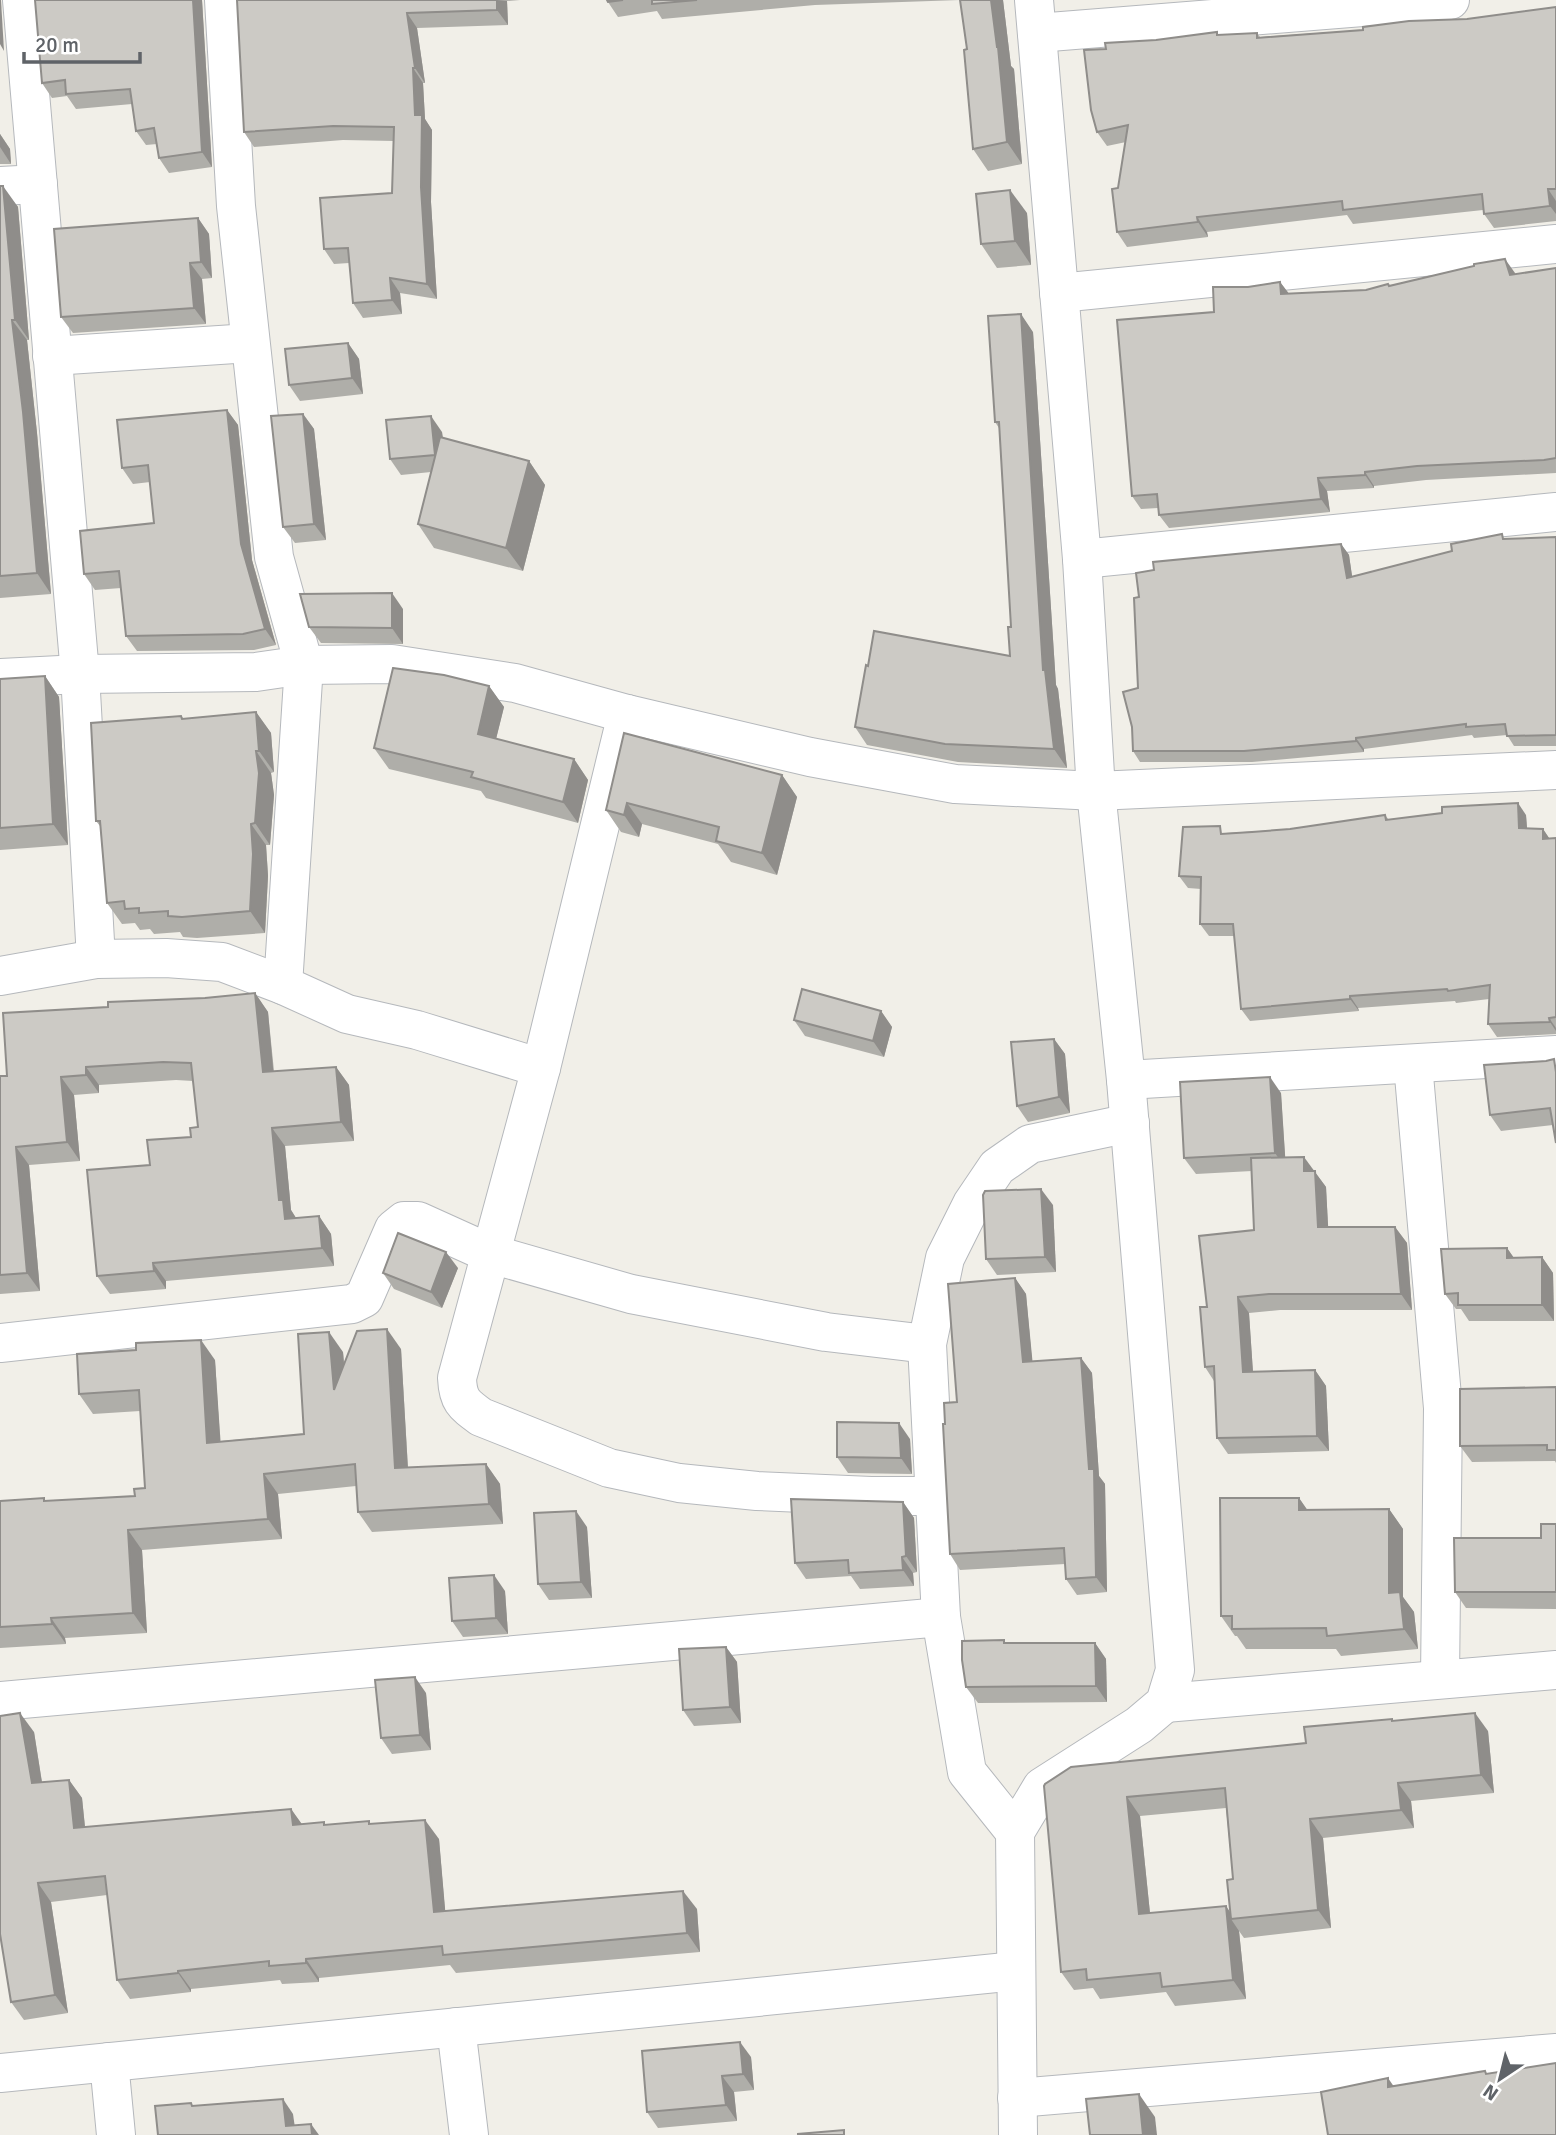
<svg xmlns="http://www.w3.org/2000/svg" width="1556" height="2135" font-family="Signika,sans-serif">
<rect width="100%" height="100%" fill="#f1efe8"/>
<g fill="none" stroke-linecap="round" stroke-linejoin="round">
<defs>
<g id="minor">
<polyline points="22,0 80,674 96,959"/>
<polyline points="224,0 236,206 274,557 304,665 283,985"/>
<polyline points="1037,33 1450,0"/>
<polyline points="0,186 38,184"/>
<polyline points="1059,293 1556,244"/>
<polyline points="52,356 250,343"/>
<polyline points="1082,559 1556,512"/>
<polyline points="0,678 80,674 256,672 304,665 392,664 515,683 627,714 810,757 955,784 1096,791 1556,770"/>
<path d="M627 714 541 1068 457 1378C458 1400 463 1404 481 1417L609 1468 679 1483 757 1491 871 1496H935"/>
<polyline points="0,976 96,959 166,958 222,962 283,985 347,1014 417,1030 541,1068"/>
<polyline points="1413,1064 1443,1408 1440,1679"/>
<polyline points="1126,1080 1556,1055"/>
<polyline points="0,1343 352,1304 364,1298 394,1229 404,1221 418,1221 491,1254 631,1294 826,1332 927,1344"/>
<polyline points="0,1701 941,1617"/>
<polyline points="1165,1703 1556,1670"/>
<polyline points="1015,1832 967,1772 941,1617 927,1344 945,1258 972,1204 997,1167 1030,1144 1130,1123"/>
<polyline points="456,2027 469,2135"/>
<polyline points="109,2062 116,2135"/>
<polyline points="0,2073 1016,1971"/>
<polyline points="1017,2098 1556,2053"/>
<polyline points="1018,2135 1015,1832 1042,1787 1139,1725 1165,1703 1175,1670 1126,1080 1096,791 1082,559 1034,0"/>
</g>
</defs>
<use href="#minor" stroke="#b5b8bc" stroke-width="40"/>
<use href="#minor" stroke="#fff" stroke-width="38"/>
</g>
<g fill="#afaea9" fill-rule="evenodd">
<polygon points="202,0 212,167 169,173 159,158 157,144 146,145 136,131 132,104 76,109 67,96 52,98 42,83"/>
<polygon points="237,0 520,0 507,1 508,25 417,28 425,83 423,83 425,119 432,130 431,202 437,299 400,293 402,314 363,318 353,303 349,263 334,264 324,249 392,193 394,141 343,140 254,147 244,132"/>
<polygon points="607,0 1003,0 1011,66 1014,69 1022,164 988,171 973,149 967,49 960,0 815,5 662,19 657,11 618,17 608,2"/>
<polygon points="1556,7 1556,221 1494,228 1484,214 1483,210 1353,224 1347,215 1207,232 1208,237 1127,247 1117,232 1118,188 1126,142 1107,146 1097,132 1106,49 1218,35 1257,33 1260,37 1363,30 1467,19"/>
<polygon points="0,134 10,149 11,164 0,164"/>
<polygon points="0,186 18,207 29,340 27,340 37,433 51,594 0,598"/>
<polygon points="1027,213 1031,265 997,268 981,244"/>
<polygon points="198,218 209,234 212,278 202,279 206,324 73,333 61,317"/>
<polygon points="1556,268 1556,473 1426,480 1374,486 1374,488 1327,491 1330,512 1169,528 1159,515 1158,508 1141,509 1132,496 1214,312 1280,282 1289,294 1366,290 1390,286 1515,274"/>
<polygon points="1033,332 1056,685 1058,689 1067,768 958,762 867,745 855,727 1010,656 1011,627 999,428 995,422"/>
<polygon points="348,343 359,359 363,394 300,401 289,385"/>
<polygon points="227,410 238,425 252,560 276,645 254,650 137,651 126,636 121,588 95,590 84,574 154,523 150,482 133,484 122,468"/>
<polygon points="303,414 314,429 326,540 295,543 283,527"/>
<polygon points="442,432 443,438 529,461 545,485 523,571 434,548 418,524 431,472 401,475 390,459"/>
<polygon points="1556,537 1556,746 1514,746 1507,735 1474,738 1472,735 1364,749 1364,752 1252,762 1140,762 1133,751 1138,688 1139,597 1341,544 1349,555 1352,577 1505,539"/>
<polygon points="403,609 403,644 321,643 309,627"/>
<polygon points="45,676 59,697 68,845 0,850 0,679"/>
<polygon points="489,686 504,707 496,739 574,759 588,780 578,823 486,798 481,791 389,769 374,748"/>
<polygon points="256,712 271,733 274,772 271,773 274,795 270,845 266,845 268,876 265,933 197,938 183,937 180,932 154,934 150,929 140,930 135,923 122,924 107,903 100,826 96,821 181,716 184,719"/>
<polygon points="624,733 782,775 797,797 777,875 731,862 718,844 642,824 639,837 621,832 606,810"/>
<polygon points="1385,815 1389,820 1526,815 1527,829 1543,829 1549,838 1556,838 1556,1034 1497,1037 1488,1024 1489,999 1456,1003 1455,1001 1358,1008 1359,1011 1250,1021 1241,1009 1234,936 1209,936 1200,924 1201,889 1188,888 1179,876 1226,833 1290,829"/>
<polygon points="255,993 268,1012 274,1071 336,1067 349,1085 354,1141 285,1146 291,1210 296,1218 319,1216 331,1234 334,1266 166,1281 166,1289 110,1294 97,1276 150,1165 191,1137 198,1127 193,1081 176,1080 99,1085 99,1093 74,1095 80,1161 29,1165 40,1291 0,1294 0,1076 7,1076 108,1007"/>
<polygon points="881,1011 892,1027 884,1057 805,1036 794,1020"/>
<polygon points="1054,1039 1065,1054 1070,1113 1028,1122 1017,1106"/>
<polygon points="1546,1061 1553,1125 1501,1131 1490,1115"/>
<polygon points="1281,1093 1285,1158 1314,1171 1326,1187 1328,1227 1395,1227 1407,1243 1412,1310 1280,1310 1249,1313 1253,1372 1315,1370 1326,1386 1329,1451 1228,1454 1217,1438 1214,1381 1205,1367 1207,1307 1254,1230 1252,1171 1196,1174 1184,1158"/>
<polygon points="1053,1205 1056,1272 997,1275 986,1259"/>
<polygon points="1507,1248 1514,1258 1542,1257 1553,1273 1554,1321 1469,1321 1461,1309 1456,1309 1445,1294"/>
<polygon points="458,1268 442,1308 394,1289 383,1273"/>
<polygon points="1015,1278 1026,1294 1032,1361 1081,1358 1092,1373 1099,1476 1105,1484 1107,1592 1077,1595 1066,1579 1065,1564 960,1570 950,1554 945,1424 957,1402"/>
<polygon points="401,1349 408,1468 486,1464 500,1484 503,1524 372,1532 358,1512 356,1486 278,1494 282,1539 142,1550 147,1633 65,1638 66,1644 0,1648 0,1501 46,1501 135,1496 145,1488 140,1411 93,1414 79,1394 215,1360 220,1441 304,1434 343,1352 344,1364"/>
<polygon points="1556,1387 1556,1463 1555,1461 1472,1462 1460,1446"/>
<polygon points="910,1439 912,1474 848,1473 837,1457"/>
<polygon points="1299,1498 1307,1510 1389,1509 1403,1529 1403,1597 1414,1612 1418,1649 1341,1656 1336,1649 1246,1649 1237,1636 1235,1636 1221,1616"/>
<polygon points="903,1502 914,1518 917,1572 913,1573 914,1586 860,1589 851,1576 806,1579 795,1563"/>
<polygon points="1556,1524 1556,1609 1466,1608 1455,1592 1541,1538"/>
<polygon points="587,1527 592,1598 549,1600 538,1584"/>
<polygon points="505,1591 508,1634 463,1637 452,1621"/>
<polygon points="1006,1643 1095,1643 1106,1659 1107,1702 978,1703 966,1687"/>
<polygon points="726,1647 737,1662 741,1723 694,1726 683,1710"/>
<polygon points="426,1693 431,1750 392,1754 381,1738"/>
<path d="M1392 1719 1394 1721 1488 1731 1494 1793 1411 1801 1414 1828 1323 1838 1331 1928 1244 1938 1239 1931 1246 1999 1175 2006 1166 1992 1100 1999 1093 1988 1074 1990 1061 1972 1071 1767 1306 1743ZM1226 1808 1233 1879 1231 1913H1150L1140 1816Z"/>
<polygon points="34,1732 42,1782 69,1780 82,1798 85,1827 291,1809 302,1825 371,1824 439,1839 445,1911 697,1909 700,1952 456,1973 450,1965 319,1978 319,1982 282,1984 280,1980 191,1989 191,1992 130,1999 117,1980 107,1895 51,1902 68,2013 24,2020 11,2002"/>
<polygon points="751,2057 754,2090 734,2092 737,2121 658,2128 647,2112"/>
</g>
<g fill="#8f8d8a">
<polygon points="0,0 1,0 4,51 0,44"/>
<polygon points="193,0 202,0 212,167 202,152"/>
<polygon points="497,0 507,1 508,25 497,10"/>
<polygon points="991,0 1003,0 1011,66 1014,69 1022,164 1007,142"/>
<polygon points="407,13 417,28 425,83 415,68"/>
<polygon points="413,68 423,83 425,119 432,130 431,202 437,299 427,284 415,115"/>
<polygon points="0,134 10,149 11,164 0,147"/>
<polygon points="3,186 18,207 29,340 15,320"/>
<polygon points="1548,189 1556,201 1556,214 1550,206"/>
<polygon points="1010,190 1027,213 1031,265 1015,241"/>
<polygon points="1197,217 1207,232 1208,237 1198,222"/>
<polygon points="198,218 209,234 212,278 201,262"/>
<polygon points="1505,259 1515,273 1519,288 1510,275"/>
<polygon points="190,263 202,279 206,324 194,308"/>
<polygon points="390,278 400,293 402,314 392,300"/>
<polygon points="1280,282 1290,295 1281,294"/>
<polygon points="1021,314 1033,332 1056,685 1058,689 1067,768 1054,749 1043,670"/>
<polygon points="12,320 27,340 37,433 51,594 37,573"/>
<polygon points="348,343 359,359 363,394 352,378"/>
<polygon points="227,410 238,425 252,560 276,645 265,629 241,544"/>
<polygon points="303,414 314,429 326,540 314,524"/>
<polygon points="431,416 442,432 446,471 435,455"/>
<polygon points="529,461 545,485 523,571 506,548"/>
<polygon points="1365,472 1374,486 1374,488 1365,475"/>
<polygon points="1318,478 1327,491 1330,512 1321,499"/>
<polygon points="1341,544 1349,555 1354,589 1347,578"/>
<polygon points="392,593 403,609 403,644 392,628"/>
<polygon points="45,676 59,697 68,845 53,824"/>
<polygon points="489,686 504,707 492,755 478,734"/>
<polygon points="256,712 271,733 274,772 259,751"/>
<polygon points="1356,738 1364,749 1364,752 1356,741"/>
<polygon points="256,751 271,773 274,795 270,845 255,823"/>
<polygon points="574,759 588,780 578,823 563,802"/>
<polygon points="782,775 797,797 777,875 762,853"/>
<polygon points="627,803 642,824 639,837 624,815"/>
<polygon points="1518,803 1526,815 1528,841 1519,828"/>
<polygon points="251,824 266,845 268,876 265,933 250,911"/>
<polygon points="1543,829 1551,841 1543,839"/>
<polygon points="255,993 268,1012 275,1090 263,1072"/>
<polygon points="1350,996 1358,1008 1359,1011 1350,999"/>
<polygon points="881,1011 892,1027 884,1057 873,1041"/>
<polygon points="1549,1018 1556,1028 1556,1031 1550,1022"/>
<polygon points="1054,1039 1065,1054 1070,1113 1059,1097"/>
<polygon points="86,1067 99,1085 99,1093 86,1075"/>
<polygon points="336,1067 349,1085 354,1141 341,1122"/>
<polygon points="61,1077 74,1095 80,1161 67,1142"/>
<polygon points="1270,1077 1281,1093 1286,1169 1275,1153"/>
<polygon points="272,1128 285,1146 291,1210 296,1218 285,1219 279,1200"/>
<polygon points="16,1147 29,1165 40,1291 27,1273"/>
<polygon points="1304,1157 1326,1187 1329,1243 1318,1227 1304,1171"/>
<polygon points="1041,1189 1053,1205 1056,1272 1045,1257"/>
<polygon points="319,1216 331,1234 334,1266 322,1248"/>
<polygon points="1395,1227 1407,1243 1412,1310 1401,1294"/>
<polygon points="1507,1248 1518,1264 1507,1258"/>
<polygon points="446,1252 458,1268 442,1308 431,1292"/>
<polygon points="1542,1257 1553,1273 1554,1321 1542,1305"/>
<polygon points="153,1263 166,1281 166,1289 154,1271"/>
<polygon points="1015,1278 1026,1294 1034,1377 1023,1362"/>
<polygon points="1238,1297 1249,1313 1254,1388 1243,1372"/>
<polygon points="387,1329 401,1349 409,1488 395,1468"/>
<polygon points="329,1332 343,1352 348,1410 334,1390"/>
<polygon points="201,1340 215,1360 222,1463 207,1443"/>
<polygon points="1081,1358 1092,1373 1099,1476 1105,1484 1107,1592 1096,1577"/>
<polygon points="1315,1370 1326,1386 1329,1451 1317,1436"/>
<polygon points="899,1423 910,1439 912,1474 901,1458"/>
<polygon points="486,1464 500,1484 503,1524 489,1504"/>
<polygon points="264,1474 278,1494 282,1539 268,1519"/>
<polygon points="1299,1498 1313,1518 1299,1510"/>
<polygon points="903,1502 914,1518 917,1572 906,1556"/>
<polygon points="1389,1509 1403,1529 1403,1597 1414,1612 1418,1649 1404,1629 1389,1593"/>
<polygon points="576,1511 587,1527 592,1598 581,1582"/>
<polygon points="128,1530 142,1550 147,1633 133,1613"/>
<polygon points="902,1557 913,1573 914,1586 903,1570"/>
<polygon points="494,1575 505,1591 508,1634 496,1618"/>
<polygon points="51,1618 65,1638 66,1644 52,1624"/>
<polygon points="1095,1643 1106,1659 1107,1702 1096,1686"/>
<polygon points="726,1647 737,1662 741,1723 730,1707"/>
<polygon points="415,1677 426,1693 431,1750 420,1735"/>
<polygon points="20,1713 34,1732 45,1802 32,1783"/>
<polygon points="1475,1713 1488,1731 1494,1793 1481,1775"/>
<polygon points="69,1780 82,1798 87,1847 74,1828"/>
<polygon points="1398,1783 1411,1801 1414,1828 1401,1810"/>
<polygon points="1127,1797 1140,1816 1152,1933 1139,1914"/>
<polygon points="291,1809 304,1827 293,1825"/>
<polygon points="1310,1819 1323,1838 1331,1928 1318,1910"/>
<polygon points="425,1820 439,1839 447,1931 434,1912"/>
<polygon points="38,1883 51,1902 68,2013 55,1995"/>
<polygon points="683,1891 697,1909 700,1952 687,1933"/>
<polygon points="1226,1906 1235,1919 1231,1919 1239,1931 1246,1999 1233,1980"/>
<polygon points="306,1959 319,1978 319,1982 306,1963"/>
<polygon points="178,1971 191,1989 191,1992 178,1973"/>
<polygon points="740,2042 751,2057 754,2090 743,2074"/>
<polygon points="722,2076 734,2092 737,2121 726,2105"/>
<polygon points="1388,2078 1399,2094 1388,2087"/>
<polygon points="1139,2094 1155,2117 1157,2135 1143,2135"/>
<polygon points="283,2099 293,2114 296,2135 286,2126"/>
<polygon points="311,2124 319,2135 312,2135"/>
</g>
<g fill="#cccac5" stroke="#8f8d8a" stroke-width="2">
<polygon points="35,0 193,0 202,152 159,158 154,128 136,131 130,89 66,94 65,80 42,83"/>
<polygon points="237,0 497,0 497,10 407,13 415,68 413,68 415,115 422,115 421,187 427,284 390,278 392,300 353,303 348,248 324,249 320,198 392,193 394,127 333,126 244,132"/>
<polygon points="607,0 623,0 608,2"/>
<polygon points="652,0 697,0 652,4"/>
<polygon points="960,0 991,0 997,47 998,47 1007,142 973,149 964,50 967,49"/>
<polygon points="1556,7 1556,189 1548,189 1550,206 1484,214 1482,194 1343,210 1342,201 1197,217 1198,222 1117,232 1112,189 1118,188 1128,125 1097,132 1091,110 1084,50 1106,49 1105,43 1156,40 1217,32 1217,35 1257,33 1257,38 1363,30 1363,27 1409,21 1467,19"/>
<polygon points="0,186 3,186 15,320 12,320 23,412 37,573 0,576"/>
<polygon points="1010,190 1015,241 981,244 976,194"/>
<polygon points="198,218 201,262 190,263 194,308 61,317 54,229"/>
<polygon points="1505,259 1510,275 1556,268 1556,458 1544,460 1417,466 1365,472 1365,475 1318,478 1321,499 1159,515 1157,494 1132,496 1117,320 1214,312 1213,287 1248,287 1280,282 1281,294 1366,290 1388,284 1389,286 1474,266 1474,264"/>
<polygon points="1021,314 1043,670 1045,670 1054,749 945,744 855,727 866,665 868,666 874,631 1010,656 1008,627 1011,627 999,422 995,422 988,316"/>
<polygon points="348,343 352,378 289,385 285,349"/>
<polygon points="227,410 241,544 265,629 243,634 126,636 119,571 84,574 80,531 154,523 148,465 122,468 117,420"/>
<polygon points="303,414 314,524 283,527 271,416"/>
<polygon points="431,416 435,455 390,459 386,420"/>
<polygon points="440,437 529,461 506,548 418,524"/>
<polygon points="1502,534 1503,539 1556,537 1556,735 1507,736 1505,724 1466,727 1466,724 1356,738 1356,741 1244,751 1133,751 1132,727 1123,692 1138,688 1134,598 1139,597 1136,573 1154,570 1153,562 1341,544 1347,578 1452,551 1451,544"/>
<polygon points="392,593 392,628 309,627 300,594"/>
<polygon points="393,668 444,675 489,686 478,734 574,759 563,802 471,777 473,772 374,748"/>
<polygon points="45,676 53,824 0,828 0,679"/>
<polygon points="256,712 259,751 256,751 259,773 255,823 251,824 253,854 250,911 182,917 168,916 168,911 139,913 139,908 125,909 124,901 107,903 100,821 96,821 91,723 181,716 182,719"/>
<polygon points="624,733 782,775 762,853 716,841 719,827 627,803 624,815 606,810"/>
<polygon points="1518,803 1519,828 1543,829 1543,839 1556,838 1556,1017 1549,1018 1550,1022 1488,1024 1490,985 1448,991 1447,989 1350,996 1350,999 1241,1009 1233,924 1200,924 1201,877 1179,876 1183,827 1220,826 1221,834 1252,832 1290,829 1385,815 1386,820 1442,813 1442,807"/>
<polygon points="802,989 881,1011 873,1041 794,1020"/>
<polygon points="255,993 263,1072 336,1067 341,1122 272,1128 279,1200 283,1200 285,1219 319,1216 322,1248 153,1263 154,1271 97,1276 87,1170 150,1165 147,1140 191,1137 190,1128 198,1127 191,1063 163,1062 86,1067 86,1075 61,1077 67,1142 16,1147 27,1273 0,1275 0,1076 7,1076 3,1013 108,1007 108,1002 205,998"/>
<polygon points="1054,1039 1059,1097 1017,1106 1011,1042"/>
<polygon points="1554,1059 1556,1072 1556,1143 1550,1108 1490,1115 1484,1065 1546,1061"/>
<polygon points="1270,1077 1275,1153 1184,1158 1180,1082"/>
<polygon points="1304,1157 1304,1171 1315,1171 1318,1227 1395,1227 1401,1294 1269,1294 1238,1297 1243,1372 1315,1370 1317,1436 1217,1438 1214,1366 1205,1367 1200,1307 1207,1307 1199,1236 1254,1230 1251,1158"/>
<polygon points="1041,1189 1045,1257 986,1259 983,1195 985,1191"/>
<polygon points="398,1233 446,1252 431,1292 383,1273"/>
<polygon points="1507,1248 1507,1258 1542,1257 1542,1305 1458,1305 1458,1293 1445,1294 1441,1249"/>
<polygon points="1015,1278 1023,1362 1081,1358 1089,1469 1094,1469 1096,1577 1066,1579 1064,1548 950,1554 943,1424 945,1424 944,1403 957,1402 948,1284"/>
<polygon points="387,1329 395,1468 486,1464 489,1504 358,1512 355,1464 264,1474 268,1519 128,1530 133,1613 51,1618 52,1624 0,1627 0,1501 44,1498 44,1501 135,1496 134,1489 145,1488 139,1390 79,1394 77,1354 136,1350 136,1343 201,1340 207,1443 304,1434 298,1334 329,1332 334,1390 357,1331"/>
<polygon points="1556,1387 1556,1450 1547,1450 1547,1445 1460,1446 1460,1389"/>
<polygon points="837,1422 899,1423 901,1458 837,1457"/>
<polygon points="1220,1498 1299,1498 1299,1510 1389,1509 1389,1593 1400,1592 1404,1629 1327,1636 1326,1628 1232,1629 1232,1616 1221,1616"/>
<polygon points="791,1499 903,1502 906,1556 902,1557 903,1570 849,1573 848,1560 795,1563"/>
<polygon points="576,1511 581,1582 538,1584 534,1513"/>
<polygon points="1541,1524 1556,1524 1556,1592 1455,1592 1454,1538 1541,1538"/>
<polygon points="494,1575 496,1618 452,1621 449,1578"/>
<polygon points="1004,1640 1004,1643 1095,1643 1096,1686 966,1687 962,1660 962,1641"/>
<polygon points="726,1647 730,1707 683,1710 679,1649"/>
<polygon points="415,1677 420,1735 381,1738 375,1680"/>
<polygon points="20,1713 32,1783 69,1780 74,1828 291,1809 293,1825 324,1822 324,1825 369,1821 369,1824 425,1820 434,1912 683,1891 687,1933 443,1955 442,1946 306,1959 306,1963 269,1966 269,1961 178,1971 178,1973 117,1980 105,1876 38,1883 55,1995 11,2002 0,1934 0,1716"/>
<polygon points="1475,1713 1481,1775 1398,1783 1401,1810 1310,1819 1318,1910 1231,1919 1227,1880 1233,1879 1225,1788 1127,1797 1139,1914 1226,1906 1233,1980 1162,1987 1160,1973 1087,1980 1086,1969 1061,1972 1044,1786 1045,1784 1071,1767 1306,1743 1304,1727 1392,1719 1392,1721"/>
<polygon points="740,2042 743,2074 722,2076 726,2105 647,2112 642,2051"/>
<polygon points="1556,2063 1556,2135 1328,2135 1321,2092 1388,2078 1388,2087 1485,2071 1486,2074"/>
<polygon points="1139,2094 1143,2135 1090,2135 1086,2099"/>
<polygon points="283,2099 286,2126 311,2124 312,2135 158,2135 155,2106 191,2103 192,2106"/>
<polygon points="844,2130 844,2135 798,2135 798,2134"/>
</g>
<g transform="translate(1500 2079) rotate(215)" stroke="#ffffff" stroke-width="5" paint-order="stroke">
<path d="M0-5L12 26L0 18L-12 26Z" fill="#5f6368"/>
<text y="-10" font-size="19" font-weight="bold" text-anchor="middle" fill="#5f6368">N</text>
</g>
<path d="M24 52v10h116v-10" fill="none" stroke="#5f6368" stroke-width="3.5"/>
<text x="35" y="52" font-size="21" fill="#5f6368" stroke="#ffffff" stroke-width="5" paint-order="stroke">20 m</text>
</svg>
